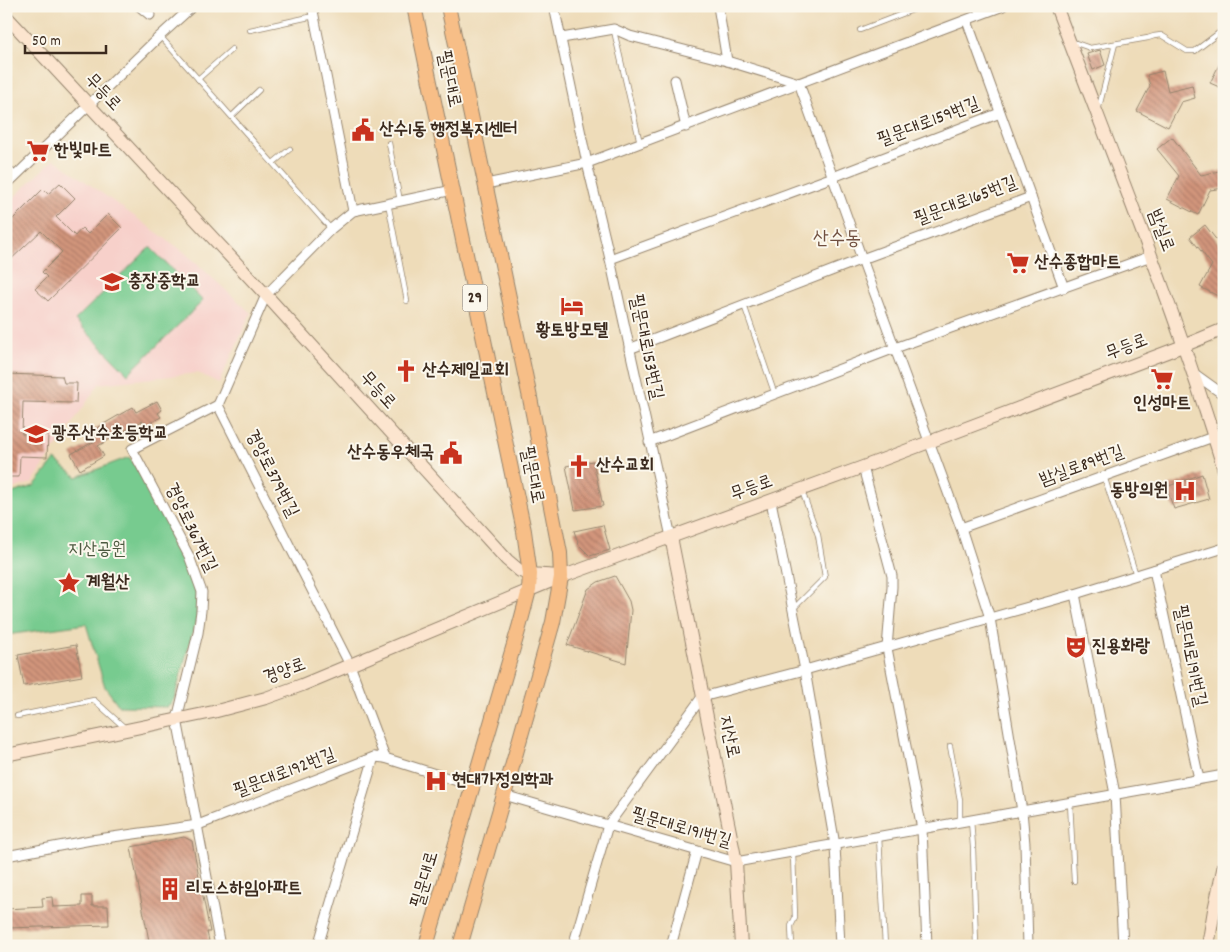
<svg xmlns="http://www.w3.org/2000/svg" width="1230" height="952" font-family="Dekko,'Poor Story',sans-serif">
<defs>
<pattern id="building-back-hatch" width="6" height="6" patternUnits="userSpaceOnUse" patternTransform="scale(1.25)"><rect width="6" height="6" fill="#d2957c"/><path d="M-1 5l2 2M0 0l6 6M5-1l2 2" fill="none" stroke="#ac7a65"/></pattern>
</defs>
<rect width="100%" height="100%" fill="#fbf7ec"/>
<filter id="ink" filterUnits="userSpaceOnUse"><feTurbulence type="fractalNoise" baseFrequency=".02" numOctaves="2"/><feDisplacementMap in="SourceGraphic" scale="10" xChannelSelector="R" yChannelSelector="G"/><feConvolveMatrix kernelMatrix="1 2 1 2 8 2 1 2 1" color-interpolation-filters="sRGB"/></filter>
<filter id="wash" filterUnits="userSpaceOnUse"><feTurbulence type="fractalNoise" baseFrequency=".0096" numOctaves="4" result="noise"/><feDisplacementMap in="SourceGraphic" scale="20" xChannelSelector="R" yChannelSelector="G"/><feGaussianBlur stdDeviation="1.12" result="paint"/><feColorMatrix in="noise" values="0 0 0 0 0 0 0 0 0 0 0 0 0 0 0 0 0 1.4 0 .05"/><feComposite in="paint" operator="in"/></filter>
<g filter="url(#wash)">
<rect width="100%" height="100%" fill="#eedcb9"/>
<polygon fill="#f7d0ca" points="54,159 183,251 251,313 219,383 198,373 99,384 32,483 6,491 6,205"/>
<g fill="#77cb8f" stroke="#597a56">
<polygon points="150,247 203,301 128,374 75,320"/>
<polygon points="129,457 143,476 171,528 188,566 197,596 197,617 174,699 168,707 119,706 105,687 86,624 6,635 6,495 34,486 55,460 77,477"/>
</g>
<g id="blocks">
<g fill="url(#building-back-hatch)">
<polygon points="1100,50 1105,65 1093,70 1087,54"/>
<polygon points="1224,55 1224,89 1210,83"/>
<polygon points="1163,71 1168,91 1192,85 1195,98 1181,102 1168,127 1137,111 1150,86 1147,75"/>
<polygon points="1172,137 1201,175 1224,170 1224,188 1210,190 1198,215 1167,199 1179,176 1157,149"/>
<polygon points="60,183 75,198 56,217 75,236 82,228 88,234 108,214 122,228 48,301 35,289 47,277 42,272 62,252 41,231 6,264 6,226 43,189 48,194"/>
<polygon points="1205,225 1224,250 1224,299 1200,287 1212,265 1190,237"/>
<polygon points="7,374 62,376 64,383 77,383 76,403 23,402 22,434 48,435 47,457 20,456 19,477 6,477"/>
<polygon points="157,401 162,410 158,413 161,417 145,426 142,421 98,446 104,456 80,470 71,454 95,441 90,432 133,407 136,412"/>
<polygon points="593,461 603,506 575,510 566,466"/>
<polygon points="1202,474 1209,499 1174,509 1166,487"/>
<polygon points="603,525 610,550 590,556 579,545 574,531"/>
<polygon points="615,576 629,601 631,610 626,663 567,645 588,589 598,582"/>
<polygon points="76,645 82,676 24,686 18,655"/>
<polygon points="184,837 192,841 210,932 207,932 209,941 185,946 150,946 131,847"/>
<polygon points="82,896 92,896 92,906 108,906 109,925 6,928 6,909 43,907 42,898 52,897 53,907 82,906"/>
</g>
</g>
</g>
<g filter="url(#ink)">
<use href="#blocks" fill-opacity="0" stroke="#94836c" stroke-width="1"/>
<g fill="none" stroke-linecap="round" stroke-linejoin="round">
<defs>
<g id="lane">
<polyline points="744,6 749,8 760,6"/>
<polyline points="973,6 980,14"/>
<polyline points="250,30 314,16"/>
<polyline points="860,30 923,6"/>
<polyline points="614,31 640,143"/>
<polyline points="160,36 331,229"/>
<polyline points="1073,42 1090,48 1148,38 1154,36 1161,35 1187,51 1195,51 1224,29"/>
<polyline points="198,79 232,49"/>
<polyline points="1099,107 1115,44"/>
<polyline points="232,116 259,90"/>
<polyline points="389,143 400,201"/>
<polyline points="273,163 290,149"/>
<polyline points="388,203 407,301"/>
<polyline points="744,305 775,395"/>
<polyline points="1104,476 1136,575"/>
<polyline points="793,609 825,577 818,535 802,491"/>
<polyline points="17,716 94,700 125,728"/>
<polyline points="950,746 960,800 960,821"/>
<polyline points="1070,802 1074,881"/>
<polyline points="971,820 973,847 976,946"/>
<polyline points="879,837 885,946"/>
<polyline points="792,946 791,926 795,918 793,852"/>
</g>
<g id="street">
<polyline points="139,6 150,15"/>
<polyline points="312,6 353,211"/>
<polyline points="554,6 587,163 610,259 671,537"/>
<polyline points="718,6 727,61"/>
<polyline points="967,21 1064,288"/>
<polyline points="562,38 614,29 630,36 727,61 799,83 862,259 961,528 990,618 1022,811 1025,844 1028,946"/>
<polyline points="675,80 686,127"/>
<polyline points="6,168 14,177"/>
<polyline points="486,184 587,163 1003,6"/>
<polyline points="6,185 160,36 193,6"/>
<polyline points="610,259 833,177 1000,113"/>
<polyline points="629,349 862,259 1031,197"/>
<polyline points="1192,372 1224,395"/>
<polyline points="218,405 132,449 189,556 202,592 201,611 198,633 177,719 220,946"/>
<polyline points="218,405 350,665 385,758"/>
<polyline points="218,405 266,295 331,229 353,211 453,190"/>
<polyline points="649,442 895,348 1151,256"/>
<polyline points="863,467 892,576 892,587 887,648 922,829 927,946"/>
<polyline points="771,501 805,670 835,845 840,946"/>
<polyline points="961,528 1224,433"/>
<polyline points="1154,570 1199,779"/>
<polyline points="1075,594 1115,794 1123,946"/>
<polyline points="504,795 736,862 1224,775"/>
<polyline points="6,856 91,840 198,825 374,757 385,758 473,786"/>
<polyline points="318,946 374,757"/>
<polyline points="573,946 608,825 702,697 805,670 1075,594 1224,548"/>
<polyline points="671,946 697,851"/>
</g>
<g id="secondary">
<path d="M1056 6C1114 160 1177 313 1224 470"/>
<polyline points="6,16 266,295 507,560 520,571 530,574 559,576"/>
<polyline points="671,537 736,862 741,946"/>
<polyline points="6,755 213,712 266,698 302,685 561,577 863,467 1183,346 1224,329"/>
<polyline points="1208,946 1214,910 1224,865"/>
</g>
<g id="primary">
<polyline points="414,6 524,531 530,574 529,590 520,624 426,946"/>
<polyline points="448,6 530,398 560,553 561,577 553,622 504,795 460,946"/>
</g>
</defs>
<use href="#lane" stroke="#94836c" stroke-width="6"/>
<use href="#street" stroke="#94836c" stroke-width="11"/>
<use href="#secondary" stroke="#94836c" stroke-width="14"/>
<use href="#primary" stroke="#94836c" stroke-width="16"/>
<use href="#lane" stroke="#fff" stroke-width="4.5"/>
<use href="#street" stroke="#fff" stroke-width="9"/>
<use href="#secondary" stroke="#fce5cf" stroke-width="12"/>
<use href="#primary" stroke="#f7be87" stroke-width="14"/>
</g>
</g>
<defs>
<symbol id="civic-bare" viewBox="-9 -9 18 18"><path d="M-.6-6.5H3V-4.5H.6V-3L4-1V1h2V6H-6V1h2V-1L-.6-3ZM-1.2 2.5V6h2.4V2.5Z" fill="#c8321e" stroke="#fbf7ec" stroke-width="2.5" paint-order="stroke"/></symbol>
<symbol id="supermarket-bare" viewBox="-9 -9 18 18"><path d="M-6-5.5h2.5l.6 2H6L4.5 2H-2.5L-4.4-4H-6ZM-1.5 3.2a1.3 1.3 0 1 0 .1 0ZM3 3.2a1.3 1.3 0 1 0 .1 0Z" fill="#c8321e" stroke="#fbf7ec" stroke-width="2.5" paint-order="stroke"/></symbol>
<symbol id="school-bare" viewBox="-9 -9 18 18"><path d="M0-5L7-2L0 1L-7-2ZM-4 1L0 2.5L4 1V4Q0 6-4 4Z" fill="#c8321e" stroke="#fbf7ec" stroke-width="2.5" paint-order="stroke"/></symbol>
<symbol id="hotel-bare" viewBox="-9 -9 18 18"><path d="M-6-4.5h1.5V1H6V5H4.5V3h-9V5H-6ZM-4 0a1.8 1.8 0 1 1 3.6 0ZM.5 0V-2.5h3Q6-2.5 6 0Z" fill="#c8321e" stroke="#fbf7ec" stroke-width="2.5" paint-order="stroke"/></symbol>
<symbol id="church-bare" viewBox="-9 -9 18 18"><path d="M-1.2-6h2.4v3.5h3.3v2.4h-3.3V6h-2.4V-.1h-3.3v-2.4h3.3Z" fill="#c8321e" stroke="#fbf7ec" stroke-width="2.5" paint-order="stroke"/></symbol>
<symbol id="hospital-bare" viewBox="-9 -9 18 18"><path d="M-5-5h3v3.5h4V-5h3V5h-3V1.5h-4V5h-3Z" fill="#c8321e" stroke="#fbf7ec" stroke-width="2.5" paint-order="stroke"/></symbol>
<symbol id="sight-bare" viewBox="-9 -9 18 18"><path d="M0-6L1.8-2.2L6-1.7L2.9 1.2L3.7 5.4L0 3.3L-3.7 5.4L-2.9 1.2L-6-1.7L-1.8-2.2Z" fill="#c8321e" stroke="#fbf7ec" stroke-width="2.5" paint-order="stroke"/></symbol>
<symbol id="theatre-bare" viewBox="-9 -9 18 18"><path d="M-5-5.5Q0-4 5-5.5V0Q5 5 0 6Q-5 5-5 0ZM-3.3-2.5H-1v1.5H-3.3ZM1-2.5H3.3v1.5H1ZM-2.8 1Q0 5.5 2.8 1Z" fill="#c8321e" stroke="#fbf7ec" stroke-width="2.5" paint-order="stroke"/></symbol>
<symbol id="building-bare" viewBox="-9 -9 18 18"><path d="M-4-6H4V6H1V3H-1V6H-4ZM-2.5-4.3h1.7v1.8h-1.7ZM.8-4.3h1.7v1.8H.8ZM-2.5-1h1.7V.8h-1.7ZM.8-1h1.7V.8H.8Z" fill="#c8321e" stroke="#fbf7ec" stroke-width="2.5" paint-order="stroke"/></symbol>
</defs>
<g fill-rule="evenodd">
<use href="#civic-bare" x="347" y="114" width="32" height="32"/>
<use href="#supermarket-bare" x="22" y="135" width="32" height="32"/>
<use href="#supermarket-bare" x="1002" y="247" width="32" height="32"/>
<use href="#school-bare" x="96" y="266" width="32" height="32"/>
<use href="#hotel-bare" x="556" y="290" width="32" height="32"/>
<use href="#church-bare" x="390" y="355" width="32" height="32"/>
<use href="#supermarket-bare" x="1146" y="363" width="32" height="32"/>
<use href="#school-bare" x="20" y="418" width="32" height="32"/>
<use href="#civic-bare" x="435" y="437" width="32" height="32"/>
<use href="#church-bare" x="563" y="450" width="32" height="32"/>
<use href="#hospital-bare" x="1169" y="475" width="32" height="32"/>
<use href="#sight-bare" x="53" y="567" width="32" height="32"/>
<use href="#theatre-bare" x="1060" y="631" width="32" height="32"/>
<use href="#hospital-bare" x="420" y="765" width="32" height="32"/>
<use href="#building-bare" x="154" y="873" width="32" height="32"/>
</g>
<g text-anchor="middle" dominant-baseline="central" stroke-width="4" stroke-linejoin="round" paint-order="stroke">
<rect fill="#fbf7ec" stroke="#75685c" stroke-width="1" x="462.5" y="284.5" width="25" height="27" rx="4"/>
<g font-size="16" font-weight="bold" fill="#3b2a1e">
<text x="475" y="298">29</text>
</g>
<g font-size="18" fill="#3b2a1e" stroke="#fbf7ec">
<text transform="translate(448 79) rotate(78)">필문대로</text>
<text transform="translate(102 93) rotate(47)">무등로</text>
<text transform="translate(929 123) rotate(-21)">필문대로159번길</text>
<text transform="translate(966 202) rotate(-21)">필문대로165번길</text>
<text transform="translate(1160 231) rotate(69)">밤실로</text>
<text transform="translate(645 347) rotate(78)">필문대로153번길</text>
<text transform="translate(1127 348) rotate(-21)">무등로</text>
<text transform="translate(377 391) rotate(48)">무등로</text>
<text transform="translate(1082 467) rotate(-20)">밤실로89번길</text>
<text transform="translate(271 474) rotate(63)">경양로379번길</text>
<text transform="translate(531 475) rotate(78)">필문대로</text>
<text transform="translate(752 489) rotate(-20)">무등로</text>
<text transform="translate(190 528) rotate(64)">경양로367번길</text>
<text transform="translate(1189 656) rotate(78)">필문대로191번길</text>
<text transform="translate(285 672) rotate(-20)">경양로</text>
<text transform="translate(728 737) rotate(78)">지산로</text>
<text transform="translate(285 774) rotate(-21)">필문대로192번길</text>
<text transform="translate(681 829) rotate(16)">필문대로191번길</text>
<text transform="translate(426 880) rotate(-74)">필문대로</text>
</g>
<g font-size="18" font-weight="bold" fill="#3b2a1e" stroke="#fbf7ec" text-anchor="start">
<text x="379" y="130">산수1동 행정복지센터</text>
<text x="54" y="151">한빛마트</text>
<text x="1034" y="263">산수종합마트</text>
<text x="128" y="282">충장중학교</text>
<text x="572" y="331" text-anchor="middle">황토방모텔</text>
<text x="422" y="371">산수제일교회</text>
<text x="1162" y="404" text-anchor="middle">인성마트</text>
<text x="52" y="434">광주산수초등학교</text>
<text x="434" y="453" text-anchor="end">산수동우체국</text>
<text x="596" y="466">산수교회</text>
<text x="1168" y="491" text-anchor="end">동방의원</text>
<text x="86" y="583">계월산</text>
<text x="1092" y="647">진용화랑</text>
<text x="452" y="781">현대가정의학과</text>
<text x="186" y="889">리도스하임아파트</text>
</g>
<g font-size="18" fill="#4d5a40" stroke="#fbf7ec">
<text x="97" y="550">지산공원</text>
</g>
<g font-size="20" fill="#704f3f" stroke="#fbf7ec">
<text x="837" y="240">산수동</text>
</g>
</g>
<rect width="1230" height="952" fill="none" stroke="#fbf7ec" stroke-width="25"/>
<path d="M25 45v8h81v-8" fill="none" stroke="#3b2a1e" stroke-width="2.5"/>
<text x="32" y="45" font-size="15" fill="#3b2a1e" stroke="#fbf7ec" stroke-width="4" paint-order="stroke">50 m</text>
</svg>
